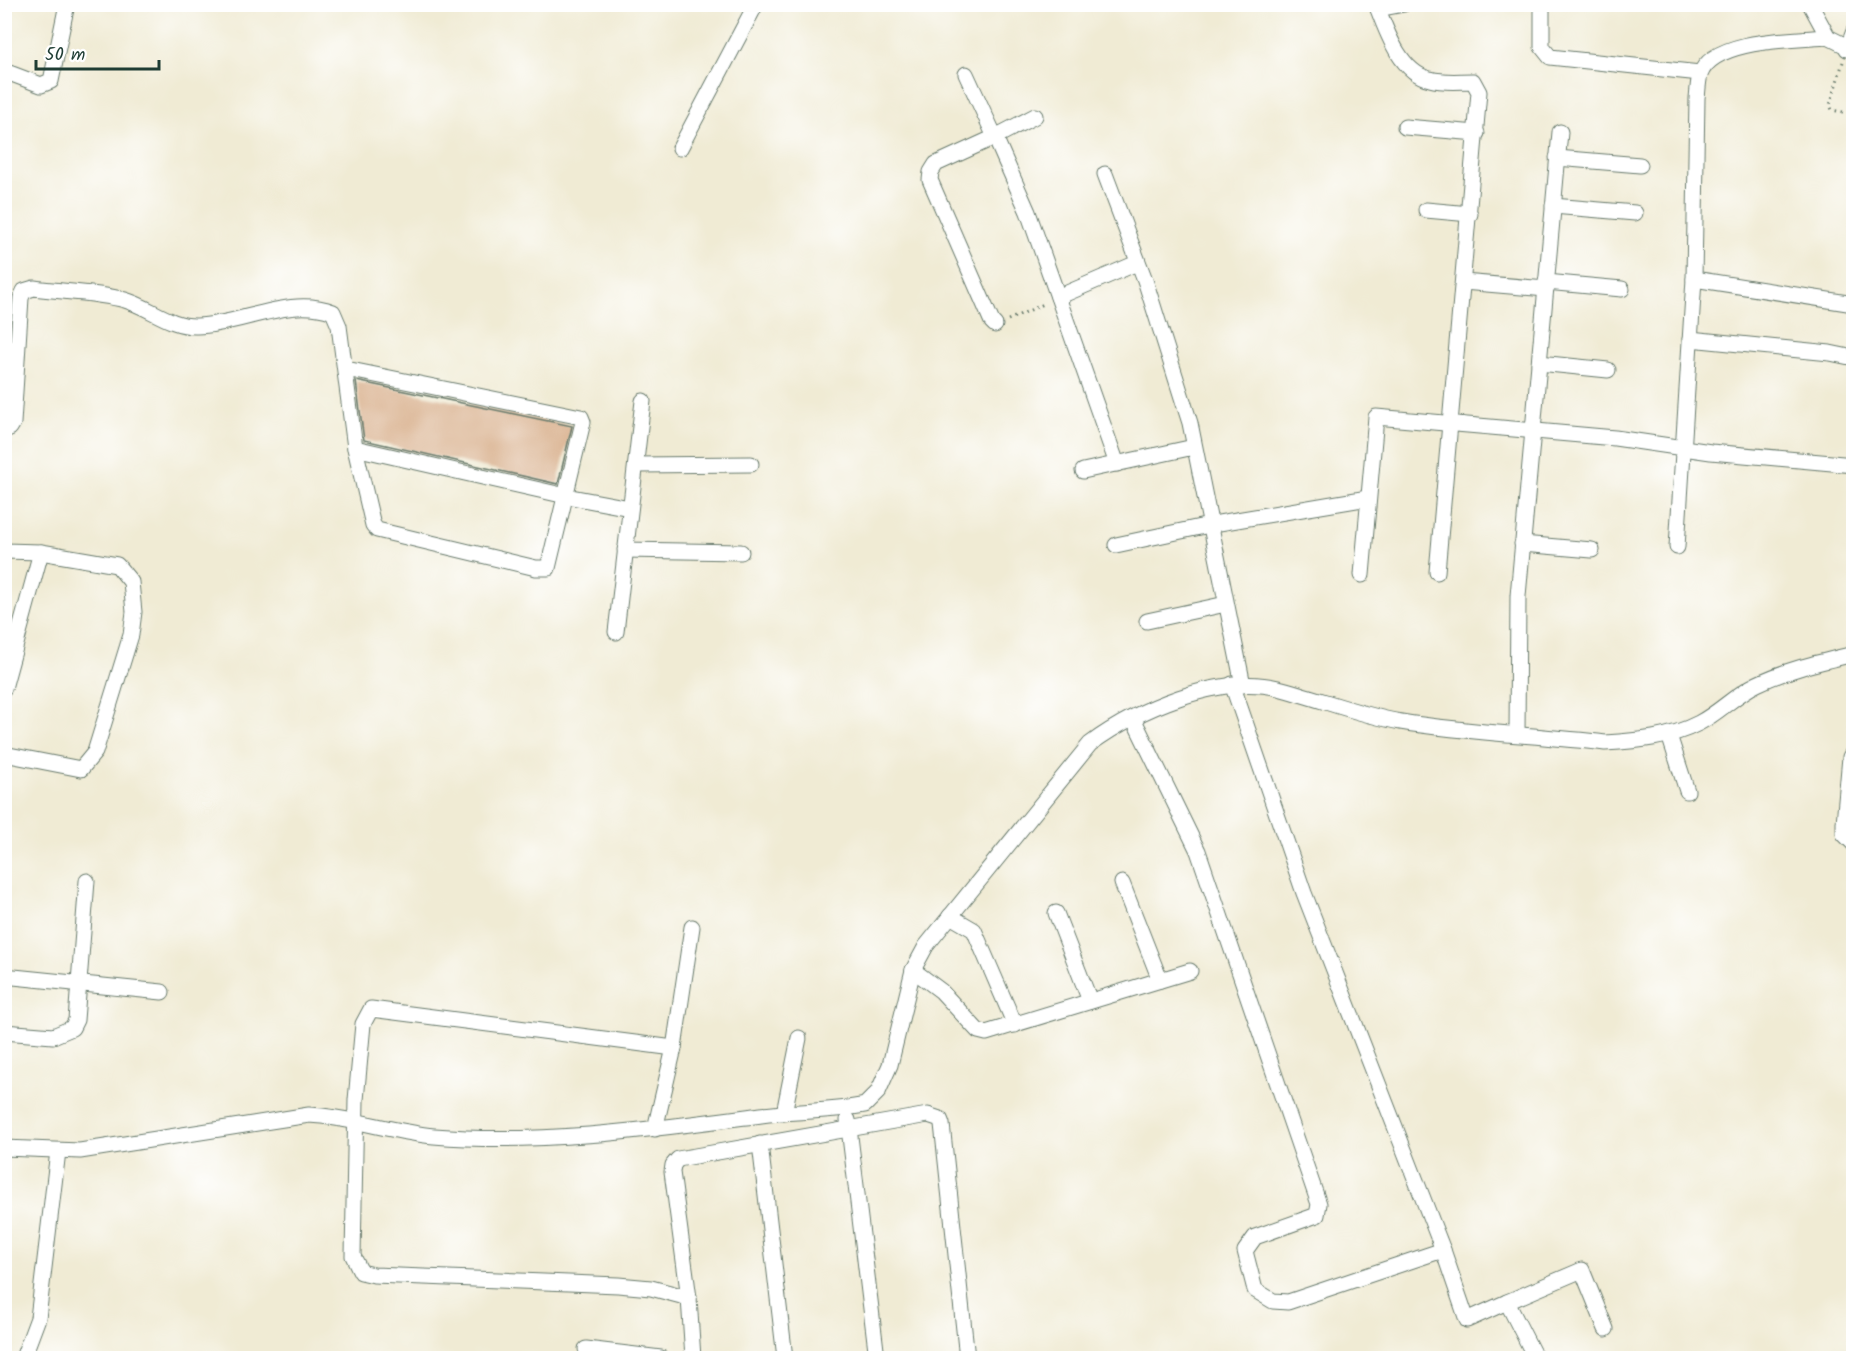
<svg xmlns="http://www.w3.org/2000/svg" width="1858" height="1363" font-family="Kalam,sans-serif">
<rect width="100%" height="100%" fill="#fff"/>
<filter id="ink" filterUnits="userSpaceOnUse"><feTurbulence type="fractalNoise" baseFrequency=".0167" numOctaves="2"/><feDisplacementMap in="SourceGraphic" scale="12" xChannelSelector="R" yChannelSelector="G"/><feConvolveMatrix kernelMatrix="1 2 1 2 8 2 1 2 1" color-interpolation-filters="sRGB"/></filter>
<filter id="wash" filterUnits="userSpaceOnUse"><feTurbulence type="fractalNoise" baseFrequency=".008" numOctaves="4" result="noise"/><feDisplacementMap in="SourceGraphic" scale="24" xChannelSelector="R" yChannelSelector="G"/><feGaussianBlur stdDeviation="1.35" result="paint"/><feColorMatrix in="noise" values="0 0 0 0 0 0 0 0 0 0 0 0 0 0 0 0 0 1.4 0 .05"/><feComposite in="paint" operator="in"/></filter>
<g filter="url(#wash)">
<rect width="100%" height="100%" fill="#f0ebd4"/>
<g id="blocks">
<polygon fill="#dab391" points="356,381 572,426 558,484 364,440"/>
</g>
</g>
<g filter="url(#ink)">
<use href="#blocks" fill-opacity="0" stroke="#687a6c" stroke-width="1.5"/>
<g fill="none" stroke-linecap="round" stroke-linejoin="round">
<defs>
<g id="minor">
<path d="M1376 4C1386 30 1400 73 1430 79 1444 83 1458 81 1473 81L1479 92 1437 572"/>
<polyline points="1542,4 1542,47 1550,57 1700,73"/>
<polyline points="1810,4 1828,37 1854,50"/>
<polyline points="1378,9 1404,4"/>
<polyline points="1847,49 1854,31"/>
<polyline points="4,71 41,85 51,81 67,4"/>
<polyline points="966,74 995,137 1035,116"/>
<polyline points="1405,127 1477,133"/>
<polyline points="680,148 756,4"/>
<polyline points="1557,158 1640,165"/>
<polyline points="1105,174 1145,280 1190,423 1243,685"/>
<polyline points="1553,206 1635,213"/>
<polyline points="1426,210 1470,214"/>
<polyline points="1694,279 1854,304"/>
<polyline points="1463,282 1546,289"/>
<polyline points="1546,282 1622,289"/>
<polyline points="1058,297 1137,263"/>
<polyline points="995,325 992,322 930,180 931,172 936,164 995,137 1028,212 1117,464"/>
<polyline points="1690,339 1830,353 1854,358"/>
<polyline points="1539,363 1608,370"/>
<path d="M4 429 10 428 13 423 21 298 24 291 34 288C63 292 96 292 125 300 150 307 170 327 197 326 241 325 290 295 333 312L339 326 355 448 373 525 377 530 536 568H548L583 422 581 417 346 369"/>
<polyline points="355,448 566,496 630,508"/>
<polyline points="636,465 751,464"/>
<polyline points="1083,471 1194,447"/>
<polyline points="1522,544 1592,550"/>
<polyline points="1116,545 1219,523 1368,498"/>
<path d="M1677 547 1694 279 1697 98C1698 90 1698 82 1700 75 1712 38 1796 40 1828 37"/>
<polyline points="625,550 741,552"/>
<polyline points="4,551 41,552 4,688"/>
<polyline points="1362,575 1376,417 1615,438 1711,452 1854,465"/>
<polyline points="1147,621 1226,604"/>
<polyline points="616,632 643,401"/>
<polyline points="1232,684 1304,893 1443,1250 1467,1320 1507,1302 1535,1357 1532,1358"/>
<polyline points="1133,718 1198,851 1319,1204 1317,1215 1255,1237 1245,1251 1255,1290 1273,1301 1288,1302 1443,1250"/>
<polyline points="1517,734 1518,596 1560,132"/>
<polyline points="1669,735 1687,791"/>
<polyline points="1854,751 1850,757 1844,823 1844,834 1854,844"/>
<polyline points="4,754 81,769 95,752 131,635 134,612 131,582 117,565 41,552"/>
<polyline points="1122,883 1160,980"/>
<polyline points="1056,913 1090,1001"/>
<polyline points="950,916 974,930 1015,1025"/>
<polyline points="913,970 941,991 978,1031 986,1033 1190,971"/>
<polyline points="4,976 162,992"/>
<polyline points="4,1032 53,1036 72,1028 76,1020 87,881"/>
<polyline points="674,1048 371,1009 363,1024 356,1100 353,1256 361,1272 374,1275 618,1285 651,1288 689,1298"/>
<polyline points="784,1113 799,1038"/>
<polyline points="848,1120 877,1358"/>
<polyline points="655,1129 674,1048 692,927"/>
<polyline points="760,1144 785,1358"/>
<path d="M4 1148 80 1151 309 1115C351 1117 392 1132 434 1136 543 1145 654 1129 761 1115 796 1111 831 1112 865 1105L878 1092 890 1065 913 970 926 946 1090 744C1136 710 1220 673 1278 688 1318 698 1359 715 1401 722 1468 733 1537 735 1605 743 1638 741 1670 738 1699 723 1720 712 1736 694 1757 684 1788 669 1820 662 1854 654"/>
<polyline points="1507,1302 1582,1270 1606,1329"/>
<polyline points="586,1349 661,1358"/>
<polyline points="23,1358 38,1318 58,1151"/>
<polyline points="693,1358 689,1298 672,1172 673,1165 678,1159 928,1115 940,1119 942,1124 967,1358"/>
</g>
</defs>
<use href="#minor" stroke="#687a6c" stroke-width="17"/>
<g stroke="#687a6c" stroke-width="3" stroke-dasharray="1.5 4.5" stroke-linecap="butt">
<polyline points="1843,62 1830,105 1832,110 1854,114"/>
<polyline points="1008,320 1046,303"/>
</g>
<use href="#minor" stroke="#fff" stroke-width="15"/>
</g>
</g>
<rect width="1858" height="1363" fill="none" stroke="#fff" stroke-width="24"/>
<path d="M36 60v9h123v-9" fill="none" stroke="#1f3d34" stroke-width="3"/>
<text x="45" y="60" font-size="18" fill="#1f3d34" stroke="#ffffff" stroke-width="4.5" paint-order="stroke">50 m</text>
</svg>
